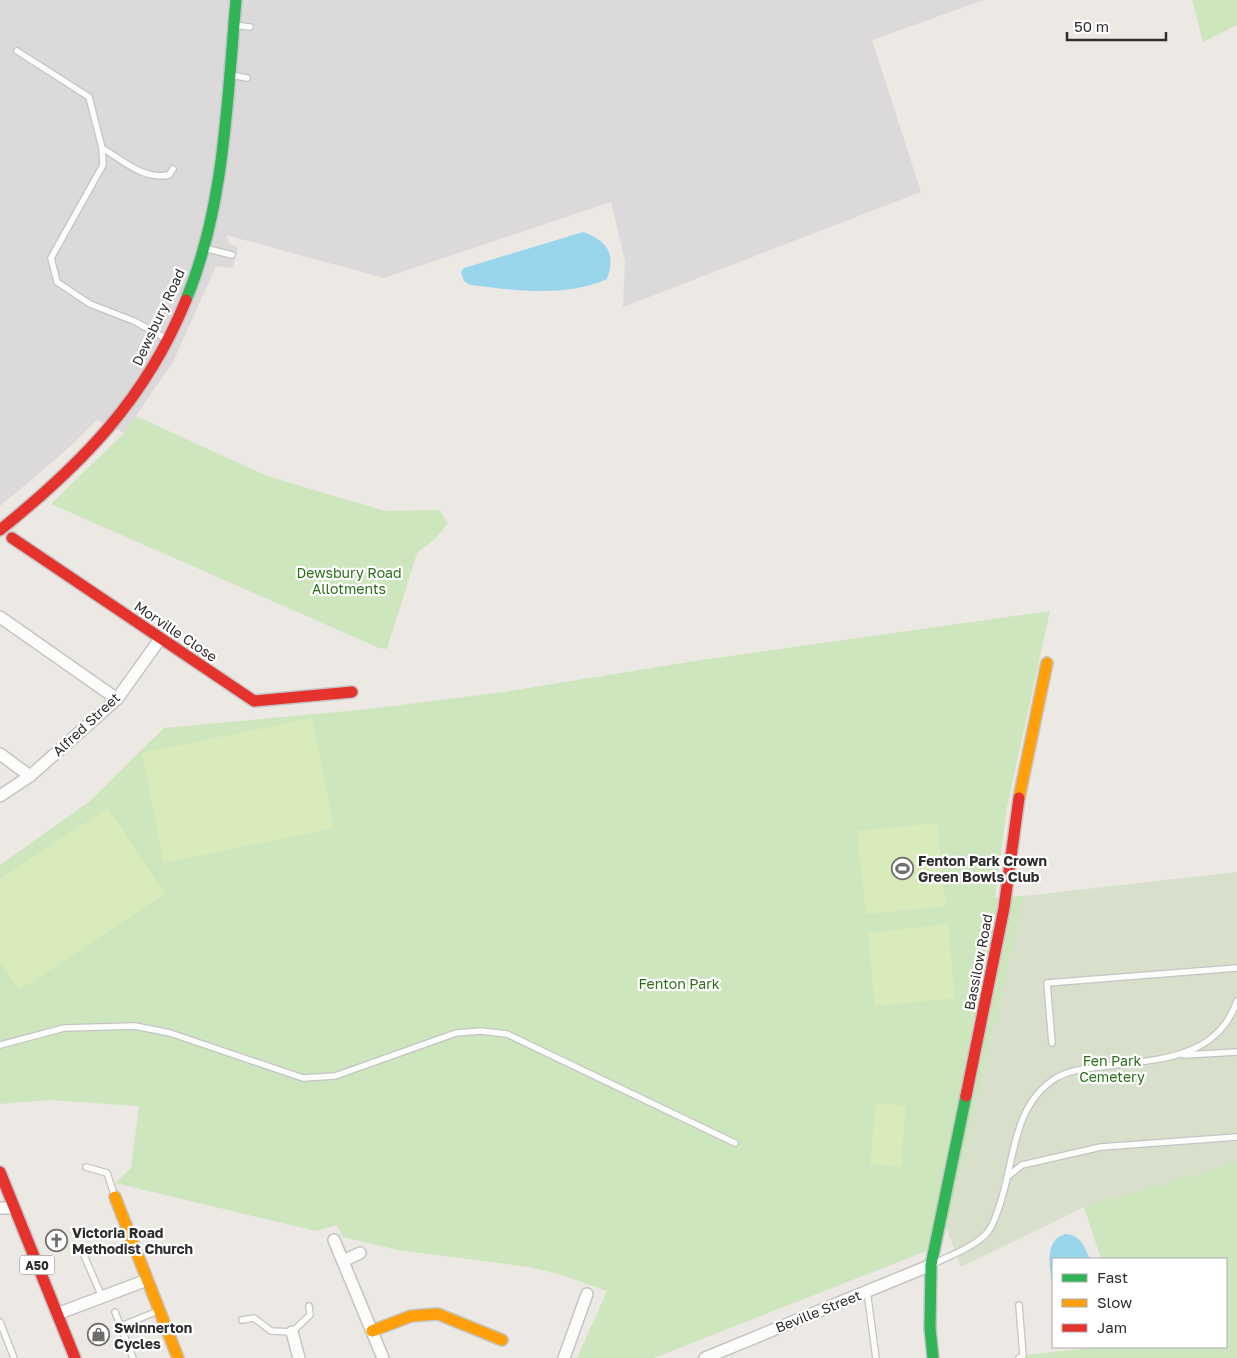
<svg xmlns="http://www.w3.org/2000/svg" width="1237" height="1358" font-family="'Golos Text',sans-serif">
<rect width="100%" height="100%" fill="#ece8e4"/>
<polygon fill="#dcd9db" points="0,0 984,0 872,40 921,192 623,307 625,261 611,202 384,278 226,235 229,243 238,248 233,268 216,266 173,362 124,433 97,420 62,454 0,506"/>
<g fill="#cee6be">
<polygon points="1192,0 1237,0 1237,25 1203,42"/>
<polygon points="136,416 267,476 385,511 439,510 448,523 435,539 417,553 387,649 379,648 51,504 124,433"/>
<polygon points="1050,611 1007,807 995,898 1024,896 947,1230 933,1228 934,1248 654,1358 577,1358 607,1291 559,1274 529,1267 398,1250 343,1237 337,1225 316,1231 115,1183 131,1168 139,1106 49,1100 0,1104 0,865 90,801 164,728 369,709 504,692 695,661"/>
<polygon points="1237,1162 1237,1358 1025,1358 1028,1355 1096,1347 1226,1347 1226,1259 1101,1259 1084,1207"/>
</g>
<polygon fill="#d8e0cc" points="1237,872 1237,1162 1084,1207 961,1267 947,1230 1024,896"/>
<g fill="#d9eabb">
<polygon points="312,718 334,828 164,863 142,753"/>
<polygon points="108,808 165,894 19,990 0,961 0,879"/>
<polygon points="937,823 946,906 866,914 857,831"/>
<polygon points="948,924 955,998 875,1006 868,933"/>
<polygon points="876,1103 906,1106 901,1167 870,1164"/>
</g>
<g fill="#99d6ec">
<path d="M583 232C608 241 616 254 607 279 564 298 515 290 470 285L464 281 461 272 464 268Z"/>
<path d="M1065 1234C1081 1235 1084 1246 1090 1259H1053V1290C1051 1271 1042 1241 1065 1234Z"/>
</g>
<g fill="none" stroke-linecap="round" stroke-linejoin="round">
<defs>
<g id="lane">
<polyline points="234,25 250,27"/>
<polyline points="17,51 89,97 102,148 103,165 51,258 57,282 90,304 134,321 167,339"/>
<polyline points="231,75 247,78"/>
<path d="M102 148C124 161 143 180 169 175L173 169"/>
<polyline points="204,248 232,255"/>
<polyline points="1052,1043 1047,983 1237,968"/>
<polyline points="0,1045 64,1028 135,1026 170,1033 303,1078 335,1076 456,1033 481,1031 507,1034 735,1143"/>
<polyline points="1184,1055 1237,1052"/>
<polyline points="86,1167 107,1173 115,1197"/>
<polyline points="1008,1176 1022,1165 1101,1147 1237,1137"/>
<polyline points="83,1253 102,1297"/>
<path d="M933 1264C951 1255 972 1248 986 1234 993 1227 996 1216 999 1207 1015 1163 1011 1106 1056 1078 1069 1070 1085 1069 1099 1067 1153 1059 1216 1062 1237 1001"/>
<polyline points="867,1291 876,1358"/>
<polyline points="115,1312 133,1358"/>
<polyline points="242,1320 254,1318 271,1331 292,1332 310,1315 309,1306"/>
<polyline points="0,1322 14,1358"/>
<polyline points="121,1326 158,1311"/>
<polyline points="1019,1358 1023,1356 1019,1305"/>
</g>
<g id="street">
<polyline points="0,617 117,699"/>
<polyline points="0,754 30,776"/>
<polyline points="0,796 30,776 117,699 160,639"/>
<polyline points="0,1208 14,1208"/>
<polyline points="334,1240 383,1358"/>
<polyline points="343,1261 360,1253"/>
<polyline points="57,1314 147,1280"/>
<polyline points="292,1332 299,1358"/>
<polyline points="564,1358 587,1294"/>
<polyline points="705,1358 931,1265"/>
</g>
<g id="fast">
<path d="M186 300C225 206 227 100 236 0"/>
<polyline points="933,1358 930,1328 931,1265 966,1096"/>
</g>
<g id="slow">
<polyline points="1019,798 1047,663"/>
<polyline points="115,1197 178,1358"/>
<polyline points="372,1331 411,1316 438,1314 502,1340"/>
</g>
<g id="jam">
<path d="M0 530C82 464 146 399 186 300"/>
<polyline points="12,538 254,701 352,692"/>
<polyline points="966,1096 1004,908 1019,798"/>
<polyline points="0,1172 75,1358"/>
</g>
</defs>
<use href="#lane" stroke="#c5c4c5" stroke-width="8"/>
<use href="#street" stroke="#c5c4c5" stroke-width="14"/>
<use href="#fast" stroke="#c5c4c5" stroke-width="14"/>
<use href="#slow" stroke="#c5c4c5" stroke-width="14"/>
<use href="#jam" stroke="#c5c4c5" stroke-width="14"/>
<use href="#lane" stroke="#fcfcfb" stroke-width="5.5"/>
<use href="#street" stroke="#fcfcfb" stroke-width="11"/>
<use href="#fast" stroke="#30b455" stroke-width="11"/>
<use href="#slow" stroke="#ff9f0a" stroke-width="11"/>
<use href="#jam" stroke="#e5322d" stroke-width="11"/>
</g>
<defs>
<symbol id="stadium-ring" viewBox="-11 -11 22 22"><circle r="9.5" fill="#fff" stroke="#706f6e" stroke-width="1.5"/><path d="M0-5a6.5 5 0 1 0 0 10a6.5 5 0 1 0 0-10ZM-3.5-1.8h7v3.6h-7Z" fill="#706f6e"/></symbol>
<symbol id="church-ring" viewBox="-11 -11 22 22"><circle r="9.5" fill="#fff" stroke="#706f6e" stroke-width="1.5"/><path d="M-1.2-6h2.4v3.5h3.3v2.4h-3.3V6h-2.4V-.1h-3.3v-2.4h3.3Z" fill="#706f6e"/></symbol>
<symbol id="shop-ring" viewBox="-11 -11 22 22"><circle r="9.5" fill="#fff" stroke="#706f6e" stroke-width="1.5"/><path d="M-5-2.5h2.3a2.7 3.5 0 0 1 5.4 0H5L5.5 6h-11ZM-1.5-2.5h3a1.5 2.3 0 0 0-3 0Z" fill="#706f6e"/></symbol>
</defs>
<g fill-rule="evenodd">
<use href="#stadium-ring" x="890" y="856" width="25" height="25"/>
<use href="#church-ring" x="44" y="1228" width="25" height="25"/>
<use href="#shop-ring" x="86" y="1322" width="25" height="25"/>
</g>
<g text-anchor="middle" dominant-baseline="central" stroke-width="4.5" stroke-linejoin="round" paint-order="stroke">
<rect fill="#fff" stroke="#6d6d6d" stroke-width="1" x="19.5" y="1255.5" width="35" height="19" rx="4"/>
<g font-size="12" font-weight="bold" fill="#2e2e2e">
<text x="37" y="1265">A50</text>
</g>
<g font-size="14" fill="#2e2e2e" stroke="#fff">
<text transform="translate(158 317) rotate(-65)">Dewsbury Road</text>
<text transform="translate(176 631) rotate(34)">Morville Close</text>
<text transform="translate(86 724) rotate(-43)">Alfred Street</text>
<text transform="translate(978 962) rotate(-79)">Bassilow Road</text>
<text transform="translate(818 1311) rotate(-22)">Beville Street</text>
</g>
<g font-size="14" fill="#2c6e1b" stroke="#fff">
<text x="349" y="572">Dewsbury Road<tspan x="349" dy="16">Allotments</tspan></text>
<text x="679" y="983">Fenton Park</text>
<text x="1112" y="1060">Fen Park<tspan x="1112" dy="16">Cemetery</tspan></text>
</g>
<g font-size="14" font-weight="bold" fill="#2e2e2e" stroke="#fff" text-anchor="start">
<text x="918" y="860">Fenton Park Crown<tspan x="918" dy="16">Green Bowls Club</tspan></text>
<text x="72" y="1232">Victoria Road<tspan x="72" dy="16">Methodist Church</tspan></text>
<text x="114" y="1327">Swinnerton<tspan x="114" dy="16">Cycles</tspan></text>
</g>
</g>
<rect x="1052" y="1258" width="175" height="90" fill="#ffffff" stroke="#ababab"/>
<rect x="1062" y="1274" width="25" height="8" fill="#30b455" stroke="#ababab"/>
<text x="1097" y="1283" font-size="15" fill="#2e2e2e">Fast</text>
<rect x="1062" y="1299" width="25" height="8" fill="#ff9f0a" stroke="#ababab"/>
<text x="1097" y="1308" font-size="15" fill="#2e2e2e">Slow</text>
<rect x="1062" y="1324" width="25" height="8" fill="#e5322d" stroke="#ababab"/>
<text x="1097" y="1333" font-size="15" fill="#2e2e2e">Jam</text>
<path d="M1067 32v8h99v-8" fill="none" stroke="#2e2e2e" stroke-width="2.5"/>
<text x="1074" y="32" font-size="15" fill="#2e2e2e" stroke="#ffffff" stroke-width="4" paint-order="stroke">50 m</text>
</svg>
